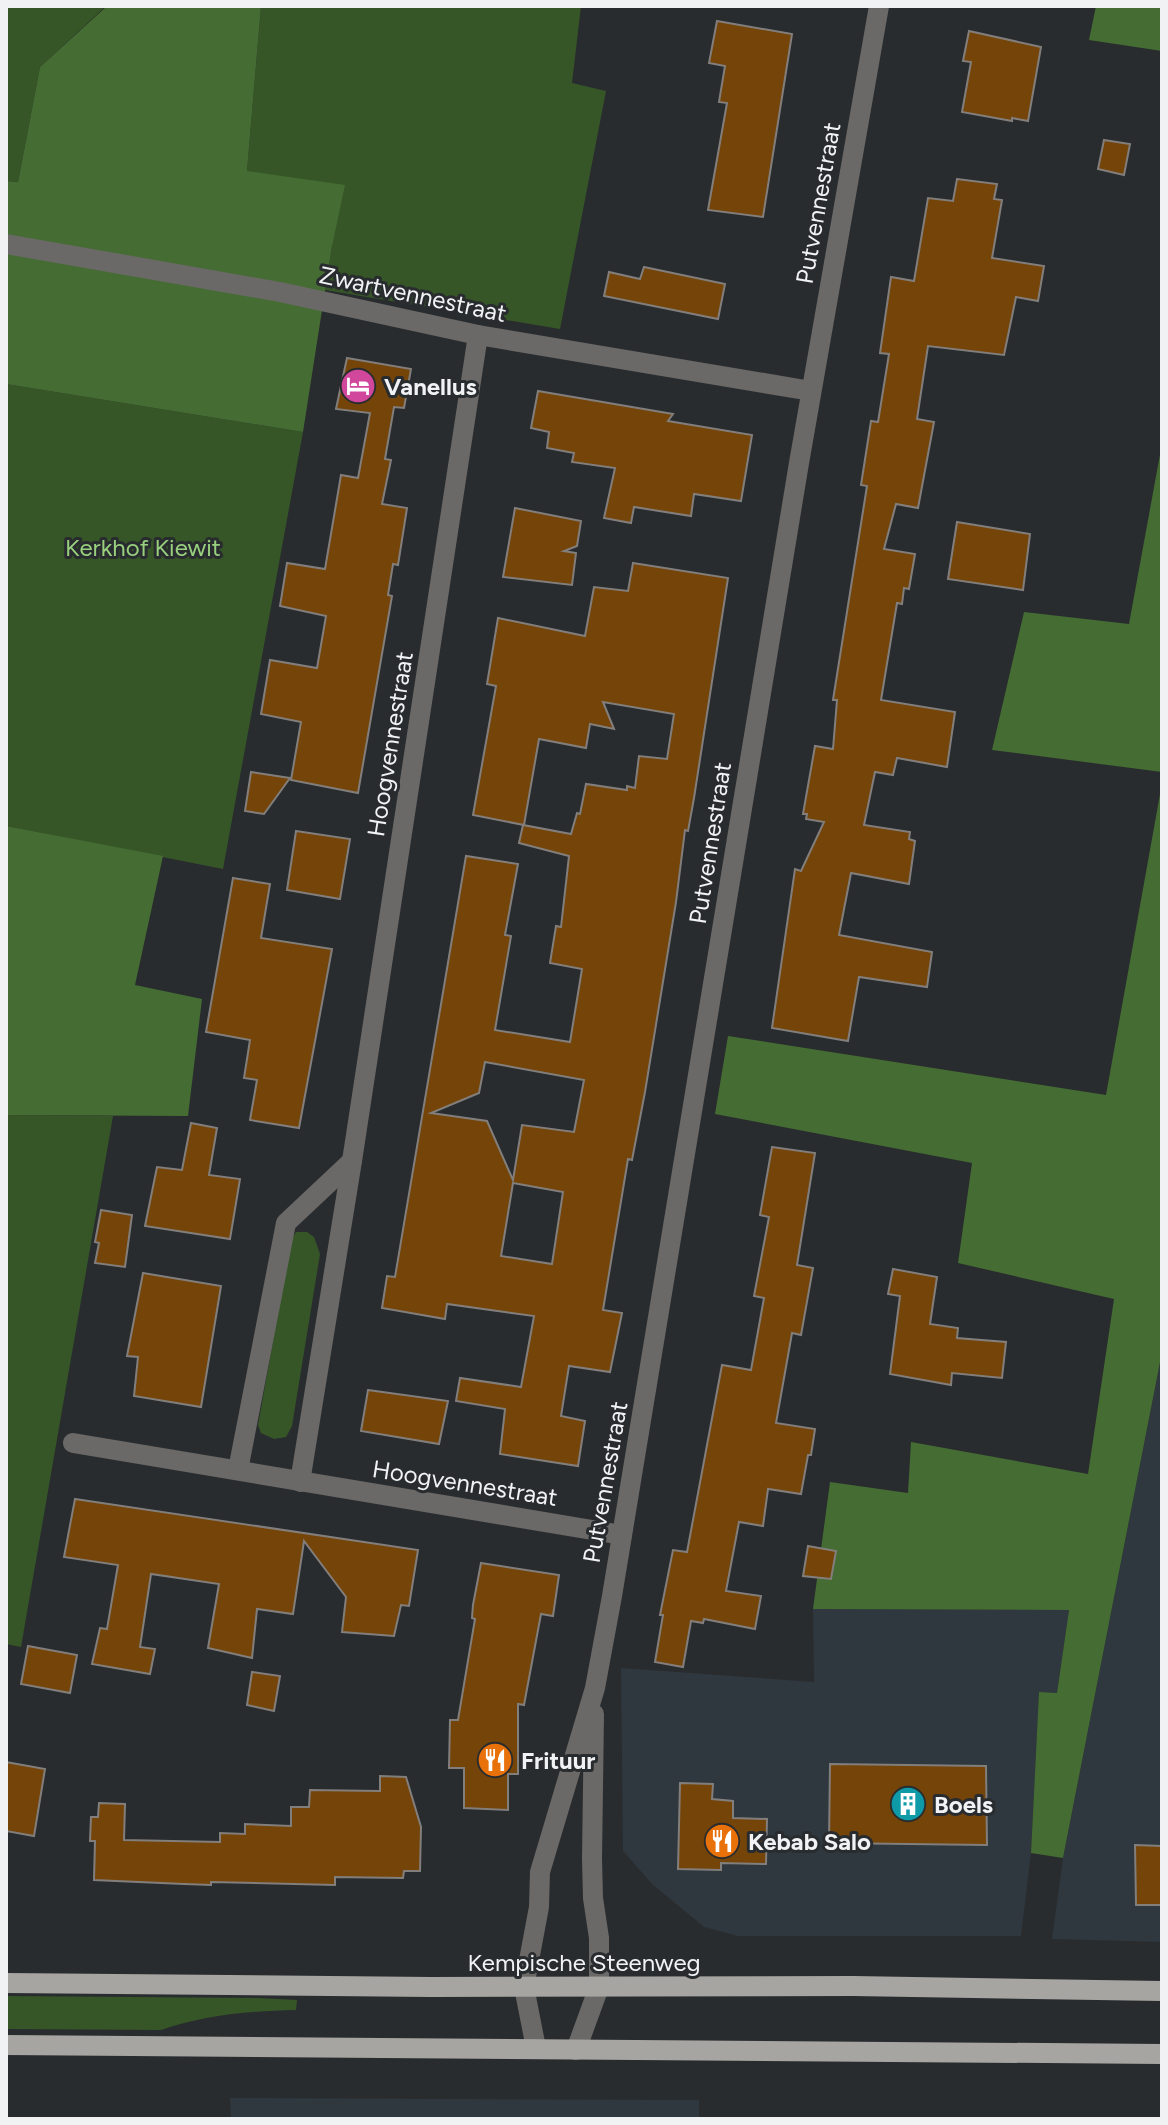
<svg xmlns="http://www.w3.org/2000/svg" width="1168" height="2125" font-family="Figtree,sans-serif">
<rect width="100%" height="100%" fill="#292c2f"/>
<g fill="#2f383e">
<polygon points="1162,1352 1162,1942 1052,1939 1063,1858"/>
<polygon points="813,1609 1069,1610 1057,1693 1039,1692 1031,1853 1021,1936 738,1936 704,1927 652,1884 623,1851 621,1668 814,1682"/>
<polygon points="230,2098 699,2100 699,2119 231,2119"/>
</g>
<g fill="#365627">
<polygon points="6,6 106,6 40,67 18,182 6,181"/>
<polygon points="261,6 581,6 572,83 606,91 560,329 325,290 332,246 247,171"/>
<polygon points="6,384 303,432 223,869 6,826"/>
<polygon points="6,1115 113,1116 21,1647 6,1644"/>
<polygon points="296,1232 307,1232 314,1237 320,1254 292,1426 286,1437 274,1439 261,1433 258,1425 291,1241"/>
<path d="M6 1996 257 1998 297 2000 296 2010C251 2011 204 2015 161 2030L6 2029Z"/>
</g>
<g fill="#456c33">
<polygon points="107,6 261,6 247,171 345,185 332,246 303,432 6,384 6,181 18,182 40,67"/>
<polygon points="1096,6 1162,6 1162,51 1089,40"/>
<polygon points="1161,449 1162,772 992,750 1024,612 1129,624"/>
<polygon points="1162,783 1162,1352 1063,1858 1031,1853 1039,1692 1057,1693 1069,1610 813,1609 830,1482 908,1493 911,1442 1088,1474 1114,1299 958,1263 972,1163 715,1114 728,1036 1106,1095"/>
<polygon points="6,826 163,856 135,985 202,999 188,1116 6,1115"/>
</g>
<g fill="#754408" stroke="#827e7b" stroke-width="2" fill-rule="evenodd">
<polygon points="717,21 792,34 763,217 708,210 727,103 719,102 725,66 709,63"/>
<polygon points="969,31 1041,47 1028,121 1012,118 1012,121 962,112 971,62 963,61"/>
<polygon points="1104,140 1130,144 1124,175 1098,169"/>
<polygon points="957,179 997,184 994,199 1002,200 992,258 1044,266 1038,301 1016,297 1004,355 928,346 917,419 934,422 918,508 896,504 884,549 915,554 909,589 904,588 902,604 897,603 881,700 955,712 947,767 897,758 893,775 875,772 864,825 910,832 909,839 915,841 909,884 851,873 839,935 932,952 927,987 859,977 848,1041 772,1028 795,869 801,871 824,822 806,819 807,814 803,814 815,746 833,749 837,700 833,700 867,486 861,485 871,421 878,422 889,354 880,353 891,277 914,281 928,198 953,201"/>
<polygon points="644,267 725,284 718,319 604,296 609,272 640,279"/>
<polygon points="347,358 411,369 404,408 394,407 385,459 391,460 382,504 407,508 398,565 393,564 388,595 392,596 358,793 291,780 301,722 261,714 270,660 317,668 326,616 280,606 287,563 325,569 341,475 358,478 370,413 336,409"/>
<polygon points="538,391 673,414 668,421 752,435 741,501 694,494 691,516 634,507 631,523 604,518 615,468 572,462 574,453 547,448 549,432 531,428"/>
<polygon points="515,508 581,521 577,546 564,551 576,553 572,585 503,577"/>
<polygon points="957,522 1030,534 1023,590 948,579"/>
<path d="M633 563 728 578 694 798 688 831 685 830 676 902 645 1092 632 1160 628 1159 603 1310 622 1313 610 1372 569 1366 561 1416 585 1421 578 1466 500 1454 505 1409 456 1401 460 1378 521 1387 534 1316 447 1304 445 1319 382 1308 387 1276 395 1277 466 856 518 864 505 935 511 936 495 1030 570 1042 582 969 550 963 556 926 561 927 569 856 519 843 523 825 571 834 577 813 580 814 586 784 627 790V786L635 788 639 756 667 759 674 714 603 702 614 729 590 724 586 748 539 739 524 825 473 815 496 686 487 684 498 618 585 636 594 587 628 591ZM485 1062 584 1080 574 1132 522 1125 513 1180 487 1121 431 1113 479 1093ZM513 1183 563 1192 552 1264 501 1256Z"/>
<polygon points="251,772 290,778 264,814 245,811"/>
<polygon points="296,831 350,839 340,899 287,890"/>
<polygon points="233,878 270,884 261,938 332,949 299,1128 250,1120 257,1080 244,1078 250,1040 206,1032"/>
<polygon points="191,1123 217,1128 209,1175 240,1179 230,1239 145,1226 157,1167 182,1170"/>
<polygon points="772,1147 815,1153 797,1265 813,1268 801,1335 792,1333 776,1423 815,1429 811,1455 808,1455 801,1494 768,1489 763,1526 739,1522 726,1591 761,1596 755,1629 704,1619 703,1623 691,1621 683,1667 655,1662 663,1615 660,1615 673,1550 687,1552 722,1365 751,1370 764,1298 754,1296 769,1217 760,1215"/>
<polygon points="101,1210 132,1215 125,1267 95,1263 99,1243 95,1242"/>
<polygon points="893,1269 937,1277 930,1324 958,1328 957,1338 1006,1342 1002,1378 952,1373 951,1385 890,1374 900,1296 888,1294"/>
<polygon points="143,1273 221,1286 201,1407 134,1396 138,1357 127,1356"/>
<polygon points="368,1390 448,1401 439,1444 361,1431"/>
<polygon points="75,1499 418,1550 409,1606 401,1605 394,1636 342,1632 346,1597 304,1541 293,1614 257,1609 252,1658 208,1648 219,1584 151,1574 140,1647 155,1649 150,1674 92,1664 100,1628 107,1629 118,1565 64,1557"/>
<polygon points="808,1546 836,1551 831,1579 803,1576"/>
<polygon points="481,1563 559,1575 553,1616 541,1614 524,1705 518,1704 518,1774 508,1774 508,1810 464,1808 464,1768 449,1768 450,1720 458,1720 475,1619 472,1618 473,1605"/>
<polygon points="28,1646 77,1655 70,1693 21,1684"/>
<polygon points="252,1672 280,1676 274,1711 247,1705"/>
<polygon points="6,1762 45,1769 34,1836 6,1831"/>
<polygon points="830,1764 986,1766 987,1845 829,1843"/>
<polygon points="380,1776 406,1777 421,1827 420,1871 404,1871 403,1878 335,1877 335,1885 211,1882 211,1885 184,1884 94,1880 95,1841 90,1841 91,1817 98,1817 99,1803 125,1804 124,1840 220,1842 220,1833 245,1834 245,1824 291,1826 291,1807 309,1807 310,1790 380,1791"/>
<polygon points="680,1783 713,1784 712,1799 733,1801 733,1818 767,1819 766,1864 721,1863 721,1870 678,1869"/>
<polygon points="1135,1845 1162,1846 1162,1905 1136,1905"/>
</g>
<g fill="none" stroke-linecap="round" stroke-linejoin="round">
<g stroke="#6a6967" stroke-width="20">
<polyline points="6,244 280,292 478,335 811,391"/>
<polyline points="73,1443 622,1535"/>
<polyline points="238,1470 286,1223 352,1161"/>
<polyline points="300,1482 352,1161 478,335"/>
<polyline points="536,2048 524,1987 539,1907 540,1872 595,1688 612,1596 799,463 879,6"/>
<polyline points="576,2050 599,1987 599,1938 593,1898 592,1859 594,1714"/>
</g>
<g stroke="#a7a5a1" stroke-width="20">
<polyline points="6,1983 431,1987 853,1986 1162,1991"/>
<polyline points="6,2045 1162,2054"/>
</g>
</g>
<defs>
<symbol id="hotel-disc" viewBox="-11 -11 22 22"><circle r="9.5" fill="#d1479c" stroke="#292c2f"/><path d="M-6-4.5h1.5V1H6V5H4.5V3h-9V5H-6ZM-4 0a1.8 1.8 0 1 1 3.6 0ZM.5 0V-2.5h3Q6-2.5 6 0Z" fill="#fff"/></symbol>
<symbol id="restaurant-disc" viewBox="-11 -11 22 22"><circle r="9.5" fill="#e8710a" stroke="#292c2f"/><path d="M-5-6h1v4h1v-4h1v4h1v-4h1v5L-1.5 .5V6h-2V.5L-5-1ZM5-6V6H3V1.5H1.5Q1.5-4 5-6Z" fill="#fff"/></symbol>
<symbol id="building-disc" viewBox="-11 -11 22 22"><circle r="9.5" fill="#0f9aa8" stroke="#292c2f"/><path d="M-4-6H4V6H1V3H-1V6H-4ZM-2.5-4.3h1.7v1.8h-1.7ZM.8-4.3h1.7v1.8H.8ZM-2.5-1h1.7V.8h-1.7ZM.8-1h1.7V.8H.8Z" fill="#fff"/></symbol>
</defs>
<g fill-rule="evenodd">
<use href="#hotel-disc" x="338" y="366" width="40" height="40"/>
<use href="#restaurant-disc" x="475" y="1740" width="40" height="40"/>
<use href="#building-disc" x="888" y="1784" width="40" height="40"/>
<use href="#restaurant-disc" x="702" y="1821" width="40" height="40"/>
</g>
<g text-anchor="middle" dominant-baseline="central" stroke-width="6" stroke-linejoin="round" paint-order="stroke">
<g font-size="24" fill="#f0f2f3" stroke="#292c2f">
<text transform="translate(818 203) rotate(-80)">Putvennestraat</text>
<text transform="translate(413 294) rotate(12)">Zwartvennestraat</text>
<text transform="translate(390 744) rotate(-81)">Hoogvennestraat</text>
<text transform="translate(710 843) rotate(-81)">Putvennestraat</text>
<text transform="translate(605 1482) rotate(-80)">Putvennestraat</text>
<text transform="translate(465 1483) rotate(9)">Hoogvennestraat</text>
<text x="584" y="1962">Kempische Steenweg</text>
</g>
<g font-size="24" font-weight="bold" fill="#f0f2f3" stroke="#292c2f" text-anchor="start">
<text x="384" y="386">Vanellus</text>
<text x="521" y="1760">Frituur</text>
<text x="934" y="1804">Boels</text>
<text x="748" y="1841">Kebab Salo</text>
</g>
<g font-size="24" fill="#98d07e" stroke="#292c2f">
<text x="143" y="547">Kerkhof Kiewit</text>
</g>
</g>
<rect width="1168" height="2125" fill="none" stroke="#f0f2f3" stroke-width="16"/>
</svg>
